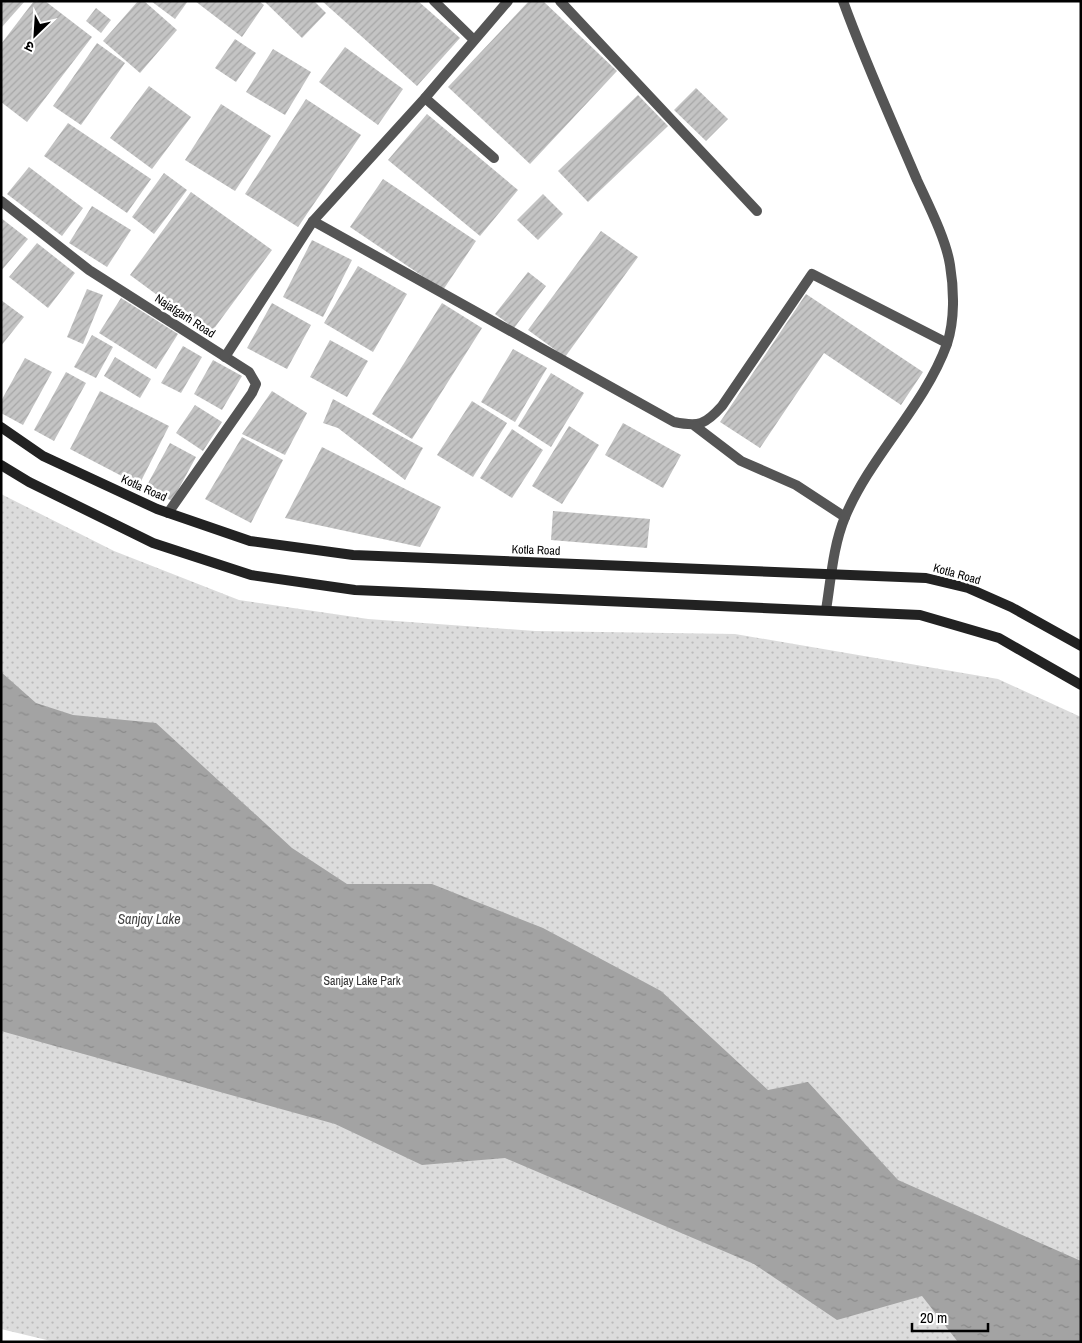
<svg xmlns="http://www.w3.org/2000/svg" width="1082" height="1343" font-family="'Archivo Narrow','Noto Sans Devanagari',sans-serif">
<defs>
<pattern id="park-dots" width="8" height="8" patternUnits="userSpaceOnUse" patternTransform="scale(1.25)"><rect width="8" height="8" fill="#dcdcdc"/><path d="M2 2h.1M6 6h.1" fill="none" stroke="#bbb" stroke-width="1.8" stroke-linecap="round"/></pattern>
<pattern id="water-ripples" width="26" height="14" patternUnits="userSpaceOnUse" patternTransform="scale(1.25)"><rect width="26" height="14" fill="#a3a3a3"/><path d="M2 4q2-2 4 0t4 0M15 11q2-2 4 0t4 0" fill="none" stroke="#8b8b8b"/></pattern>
<pattern id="building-hatch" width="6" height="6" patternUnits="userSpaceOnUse" patternTransform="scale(1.25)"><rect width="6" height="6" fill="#c4c4c4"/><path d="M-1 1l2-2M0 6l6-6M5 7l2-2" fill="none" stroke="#a7a7a7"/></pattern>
</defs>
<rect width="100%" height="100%" fill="#fff"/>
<polygon fill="url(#park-dots)" points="1,494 114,551 239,600 368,619 535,631 735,634 998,679 1081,717 1081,1342 55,1342 1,1329"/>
<polygon fill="url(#water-ripples)" points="1,672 36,703 73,715 156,723 292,848 347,884 432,884 543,928 661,991 768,1090 808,1082 898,1180 1081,1261 1081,1342 958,1342 922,1296 837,1320 754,1264 505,1158 422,1165 335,1124 1,1031"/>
<g fill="url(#building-hatch)">
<polygon points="1,1 25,1 1,28"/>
<polygon points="34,1 45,1 92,37 27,122 1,102 1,44"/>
<polygon points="138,1 144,1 177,30 140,73 103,41"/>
<polygon points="151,1 188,1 175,19"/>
<polygon points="195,1 259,1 264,5 242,37"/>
<polygon points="264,1 314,1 326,13 302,38"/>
<polygon points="322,1 418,1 460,38 417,86"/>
<polygon points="529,1 543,1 617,71 530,164 448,87"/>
<polygon points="96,8 111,20 101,33 86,21"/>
<polygon points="235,39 256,53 236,82 215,68"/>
<polygon points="97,43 125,63 81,125 53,106"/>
<polygon points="345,47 403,89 378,125 319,82"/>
<polygon points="273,49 311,72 285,115 246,92"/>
<polygon points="149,86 191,117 152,169 110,138"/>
<polygon points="696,88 728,119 706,141 674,110"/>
<polygon points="638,95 668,126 588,202 558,171"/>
<polygon points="306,99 361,135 298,227 245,194"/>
<polygon points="221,104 271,136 235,191 185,160"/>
<polygon points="427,114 518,190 480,236 388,160"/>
<polygon points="68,123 151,179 127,213 44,156"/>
<polygon points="29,167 83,208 62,236 7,194"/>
<polygon points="164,173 187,190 154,234 132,217"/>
<polygon points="383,179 476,241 443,290 350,227"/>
<polygon points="191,192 272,250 210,334 130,275"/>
<polygon points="543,194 563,214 538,240 517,220"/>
<polygon points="92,206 131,230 107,267 69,243"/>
<polygon points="1,218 28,239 1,271"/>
<polygon points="601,231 638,257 565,357 528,330"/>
<polygon points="312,240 352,260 323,317 283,297"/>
<polygon points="37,243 75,273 48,308 9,277"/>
<polygon points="358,266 407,294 373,352 324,323"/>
<polygon points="528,272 546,286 514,328 495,314"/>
<polygon points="87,289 103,295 83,344 67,337"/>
<polygon points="806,294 923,372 901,405 824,353 760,448 720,422"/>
<polygon points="121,298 178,334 156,369 99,333"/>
<polygon points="1,300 24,317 1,346"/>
<polygon points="272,303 311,325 287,369 247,348"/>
<polygon points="442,303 482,328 412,439 372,414"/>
<polygon points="92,335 113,347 96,378 74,367"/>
<polygon points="330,340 368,361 347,397 310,377"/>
<polygon points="183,346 202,357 181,393 161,383"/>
<polygon points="513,349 547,368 515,422 481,402"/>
<polygon points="115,357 151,379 140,398 104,376"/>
<polygon points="25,358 52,372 23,425 1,413 1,401"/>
<polygon points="213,360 242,376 222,410 194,394"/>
<polygon points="66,372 86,383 54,441 34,430"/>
<polygon points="551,373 584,393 551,447 518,426"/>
<polygon points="100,391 169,426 139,485 70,449"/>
<polygon points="272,391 307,413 285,455 242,434"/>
<polygon points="333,399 423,448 405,480 338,428 323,423"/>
<polygon points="472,401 507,423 473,477 437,455"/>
<polygon points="195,405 222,422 203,451 176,433"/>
<polygon points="623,423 681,455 663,488 605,455"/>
<polygon points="569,426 599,445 562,504 532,486"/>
<polygon points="512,429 543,450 512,498 480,478"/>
<polygon points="242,437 283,460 251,523 205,499"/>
<polygon points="170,443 196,457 172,501 146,487"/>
<polygon points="322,447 441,507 420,547 285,518"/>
<polygon points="553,511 650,519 647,548 551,540"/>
</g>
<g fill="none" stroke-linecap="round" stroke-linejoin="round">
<g stroke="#555" stroke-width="10">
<polyline points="434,1 474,40"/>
<polyline points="560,1 757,211"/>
<polyline points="425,98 494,158"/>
<polyline points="1,201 89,270 249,372 256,384 252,393 168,513"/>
<path d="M313 221 674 422C699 427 705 425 722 406L812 274 947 343"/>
<polyline points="225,357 313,221 425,98 508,1"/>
<polyline points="695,426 741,461 796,485 845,517"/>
<path d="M826 610C831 579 833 546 845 517 871 455 924 407 947 344 955 320 954 289 950 265 946 239 928 204 917 180 892 121 865 62 843 1"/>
</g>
<g stroke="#222" stroke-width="10">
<polyline points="1,427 43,456 157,509 250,541 353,555 926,578 968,588 1011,607 1081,646"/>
<polyline points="1,465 29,482 153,543 251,575 355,590 920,615 999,638 1081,685"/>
</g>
</g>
<g text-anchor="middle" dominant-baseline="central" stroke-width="5" stroke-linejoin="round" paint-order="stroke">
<g font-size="12" fill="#000" stroke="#fff">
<text transform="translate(185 316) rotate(33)">Najafgarh Road</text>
<text transform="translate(144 488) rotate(24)">Kotla Road</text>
<text transform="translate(536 550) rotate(2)">Kotla Road</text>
<text transform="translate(957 574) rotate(16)">Kotla Road</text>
</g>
<g font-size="12" fill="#333" stroke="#fff">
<text x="362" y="981">Sanjay Lake Park</text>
</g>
<g font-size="14" font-style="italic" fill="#444" stroke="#fff">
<text x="149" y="919">Sanjay Lake</text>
</g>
</g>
<rect width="1082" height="1343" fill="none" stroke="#000000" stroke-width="5"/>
<g transform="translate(35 35) rotate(205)" stroke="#ffffff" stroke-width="4" paint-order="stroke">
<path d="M0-4L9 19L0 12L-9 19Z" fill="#000000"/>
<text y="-8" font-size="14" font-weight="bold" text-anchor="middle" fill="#000000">उ</text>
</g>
<path d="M912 1323v8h76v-8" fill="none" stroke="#000000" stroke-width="2.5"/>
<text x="920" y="1323" font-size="15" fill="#000000" stroke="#ffffff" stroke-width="4" paint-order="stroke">20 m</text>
</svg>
